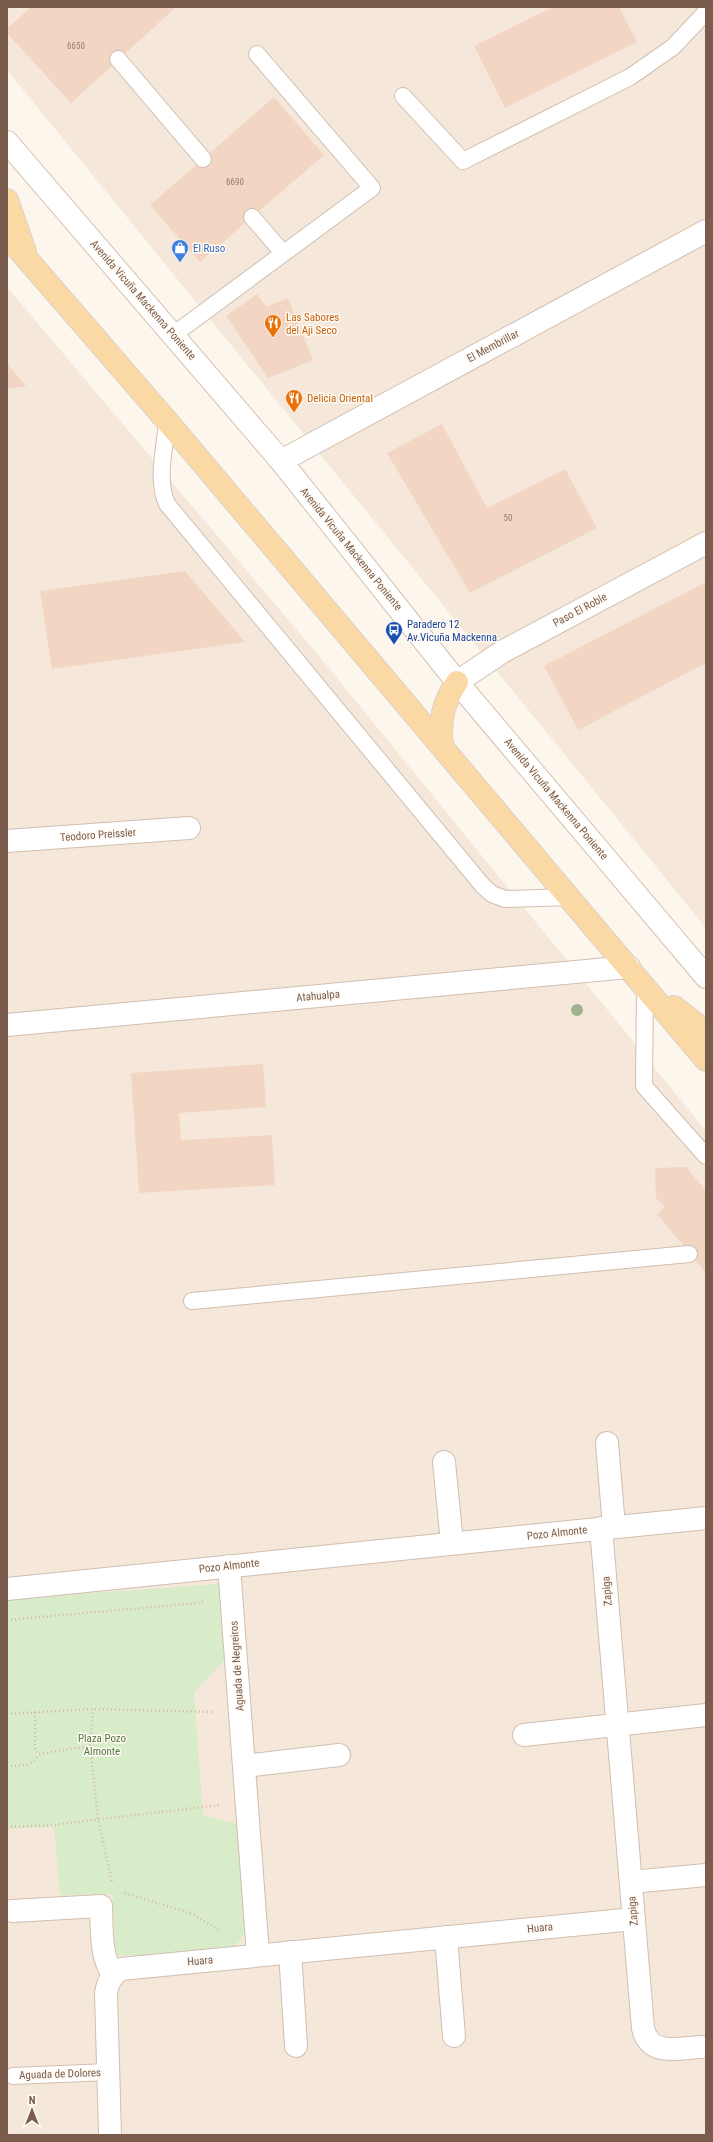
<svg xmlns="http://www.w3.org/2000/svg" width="713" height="2142" font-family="'Roboto Condensed',sans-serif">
<rect width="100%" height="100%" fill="#fdf6ec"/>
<g fill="#f5e8da">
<polygon points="7,7 706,7 706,928 7,70"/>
<polygon points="7,287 324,662 706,1131 706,2135 7,2135"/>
</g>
<polygon fill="#d8ecc9" points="219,1584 227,1658 194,1692 203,1815 238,1824 246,1933 230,1952 116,1956 112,1894 60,1895 54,1827 7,1829 7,1599"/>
<g fill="#f3d5c3">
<polygon points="31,7 176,7 71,103 7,33 7,29"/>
<polygon points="553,7 619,7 637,42 505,108 474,46"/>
<polygon points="274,97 324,155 200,262 150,205"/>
<polygon points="257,294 266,307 288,298 313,360 268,378 226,316"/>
<polygon points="7,364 26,386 7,389"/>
<polygon points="442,424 487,508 565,469 597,528 470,593 387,453"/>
<polygon points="185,571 245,642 52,669 40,591"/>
<polygon points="706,582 706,663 578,730 544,666"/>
<polygon points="263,1064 266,1107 179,1113 181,1140 272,1135 275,1185 139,1193 131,1073"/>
<polygon points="686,1167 706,1191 706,1273 657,1214 665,1207 656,1198 655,1168"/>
</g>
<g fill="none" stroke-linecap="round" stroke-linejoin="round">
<defs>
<g id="lane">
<polyline points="118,59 203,159"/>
<polyline points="403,96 463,161 630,77 673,47 706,12"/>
<polyline points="252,217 283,253"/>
<polyline points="173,335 372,188 257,54"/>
<path d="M167 421C165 448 156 480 167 504L483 886 492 894 505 899 570 897"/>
<polyline points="645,986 644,1086 706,1156"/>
<polyline points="192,1301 689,1254"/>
<polyline points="13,2076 108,2072"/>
</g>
<g id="street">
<polyline points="281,461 706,231"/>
<polyline points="457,682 502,652 706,543"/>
<polyline points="7,841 189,828"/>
<polyline points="7,1025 629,967"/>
<polyline points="607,1443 614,1527"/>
<polyline points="444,1462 452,1543"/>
<path d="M601 1528 643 2028C649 2057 678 2048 701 2047"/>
<polyline points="229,1566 258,1955"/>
<polyline points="7,1589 706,1518"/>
<polyline points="524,1735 706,1715"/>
<polyline points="244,1766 339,1755"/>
<polyline points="631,1882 706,1875"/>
<path d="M12 1911 101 1906C102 1930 100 1955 113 1975"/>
<polyline points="446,1937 454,2036"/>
<polyline points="290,1952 296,2046"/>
<path d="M110 2135 106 1993C108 1982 111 1976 121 1969L634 1919"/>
</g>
<polyline id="secondary" points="7,142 281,461 457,682 706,977"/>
<g id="primary">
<polyline points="7,200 25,252"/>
<polyline points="7,236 167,421 706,1060"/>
<path d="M442 746C439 721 443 703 457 682"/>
<polyline points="674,1007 706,1032"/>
</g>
</defs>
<use href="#lane" stroke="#d1beb0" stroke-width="18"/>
<use href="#street" stroke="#d1beb0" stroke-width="24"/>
<use href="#secondary" stroke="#d6c0b0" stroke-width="24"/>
<use href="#primary" stroke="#dad1cd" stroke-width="24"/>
<g stroke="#d9b8a5" stroke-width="2.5" stroke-dasharray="1 3" stroke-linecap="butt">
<polyline points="7,1620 198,1603 203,1601"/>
<polyline points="35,1712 35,1749 38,1754 90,1746 93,1709"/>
<polyline points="7,1714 93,1709 212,1712"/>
<polyline points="90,1746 98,1819 112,1882"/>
<path d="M7 1766C19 1765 33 1768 38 1754"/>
<polyline points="7,1827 53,1825 219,1805"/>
<polyline points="125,1893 193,1914 220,1931"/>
</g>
<use href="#lane" stroke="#fff" stroke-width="16"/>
<use href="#street" stroke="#fff" stroke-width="22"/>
<use href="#secondary" stroke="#fff" stroke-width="22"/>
<use href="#primary" stroke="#fbd9a5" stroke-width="22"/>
</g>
<circle fill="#a0b28e" cx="577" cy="1010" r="6"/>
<defs>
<symbol id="shop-pin" viewBox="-11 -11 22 30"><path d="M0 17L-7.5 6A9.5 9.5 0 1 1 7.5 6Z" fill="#3f7fe0" stroke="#fffaf3"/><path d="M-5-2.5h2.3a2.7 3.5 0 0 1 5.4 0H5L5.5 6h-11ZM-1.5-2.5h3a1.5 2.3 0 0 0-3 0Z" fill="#fff"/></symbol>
<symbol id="restaurant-pin" viewBox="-11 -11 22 30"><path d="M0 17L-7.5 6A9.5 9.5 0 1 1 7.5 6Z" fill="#e8710a" stroke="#fffaf3"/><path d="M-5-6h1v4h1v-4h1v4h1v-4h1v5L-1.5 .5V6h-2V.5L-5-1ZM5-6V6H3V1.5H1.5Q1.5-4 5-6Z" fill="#fff"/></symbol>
<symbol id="bus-pin" viewBox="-11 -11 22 30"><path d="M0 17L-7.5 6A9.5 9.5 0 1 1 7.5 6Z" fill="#1a4fb4" stroke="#fffaf3"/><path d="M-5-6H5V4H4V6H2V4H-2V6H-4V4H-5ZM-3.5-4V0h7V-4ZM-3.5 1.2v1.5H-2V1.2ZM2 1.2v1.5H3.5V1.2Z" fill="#fff"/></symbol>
</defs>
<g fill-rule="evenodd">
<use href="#shop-pin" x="170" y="238" width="20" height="27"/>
<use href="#restaurant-pin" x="263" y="313" width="20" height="27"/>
<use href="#restaurant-pin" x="284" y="388" width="20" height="27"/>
<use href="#bus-pin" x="384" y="620" width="20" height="27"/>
</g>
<g text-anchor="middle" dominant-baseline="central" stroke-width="3" stroke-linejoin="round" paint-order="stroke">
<g font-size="9" fill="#987a6a">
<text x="76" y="46">6650</text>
<text x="235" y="182">6690</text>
<text x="508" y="518">50</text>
</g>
<g font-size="11" fill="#366cbe" stroke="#fffaf3" text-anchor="start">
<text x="193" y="248">El Ruso</text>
</g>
<g font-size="11" fill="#7a5c4d" stroke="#fffaf3">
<text transform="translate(143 300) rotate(49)">Avenida Vicuña Mackenna Poniente</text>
<text transform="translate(493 346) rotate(-28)">El Membrillar</text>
<text transform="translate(351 549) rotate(51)">Avenida Vicuña Mackenna Poniente</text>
<text transform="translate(580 610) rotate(-28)">Paso El Roble</text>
<text transform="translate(556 799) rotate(50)">Avenida Vicuña Mackenna Poniente</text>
<text transform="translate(98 835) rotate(-4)">Teodoro Preissler</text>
<text transform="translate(318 996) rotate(-5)">Atahualpa</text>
<text transform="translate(557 1533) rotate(-6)">Pozo Almonte</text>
<text transform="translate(229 1566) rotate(-6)">Pozo Almonte</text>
<text transform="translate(607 1591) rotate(-95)">Zapiga</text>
<text transform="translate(237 1666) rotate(-94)">Aguada de Negreiros</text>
<text transform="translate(633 1911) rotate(-95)">Zapiga</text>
<text transform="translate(540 1928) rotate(-6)">Huara</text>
<text transform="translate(200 1961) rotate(-5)">Huara</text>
<text transform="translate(60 2074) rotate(-2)">Aguada de Dolores</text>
</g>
<g font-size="11" fill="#c56008" stroke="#fffaf3" text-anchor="start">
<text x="286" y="317">Las Sabores<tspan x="286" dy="13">del Aji Seco</tspan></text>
<text x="307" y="398">Delicia Oriental</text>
</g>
<g font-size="11" fill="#164399" stroke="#fffaf3" text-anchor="start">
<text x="407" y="624">Paradero 12<tspan x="407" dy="13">Av.Vicuña Mackenna</tspan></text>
</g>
<g font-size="11" fill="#537a41" stroke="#fffaf3">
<text x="102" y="1738">Plaza Pozo<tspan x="102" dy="13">Almonte</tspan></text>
</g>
</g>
<rect width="713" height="2142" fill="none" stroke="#7a5c4d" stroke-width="16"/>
<g transform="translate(32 2110)" stroke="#fffaf3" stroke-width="3" paint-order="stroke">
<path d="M0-3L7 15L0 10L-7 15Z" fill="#7a5c4d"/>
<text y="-6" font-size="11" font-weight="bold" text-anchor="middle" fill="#7a5c4d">N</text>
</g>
</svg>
